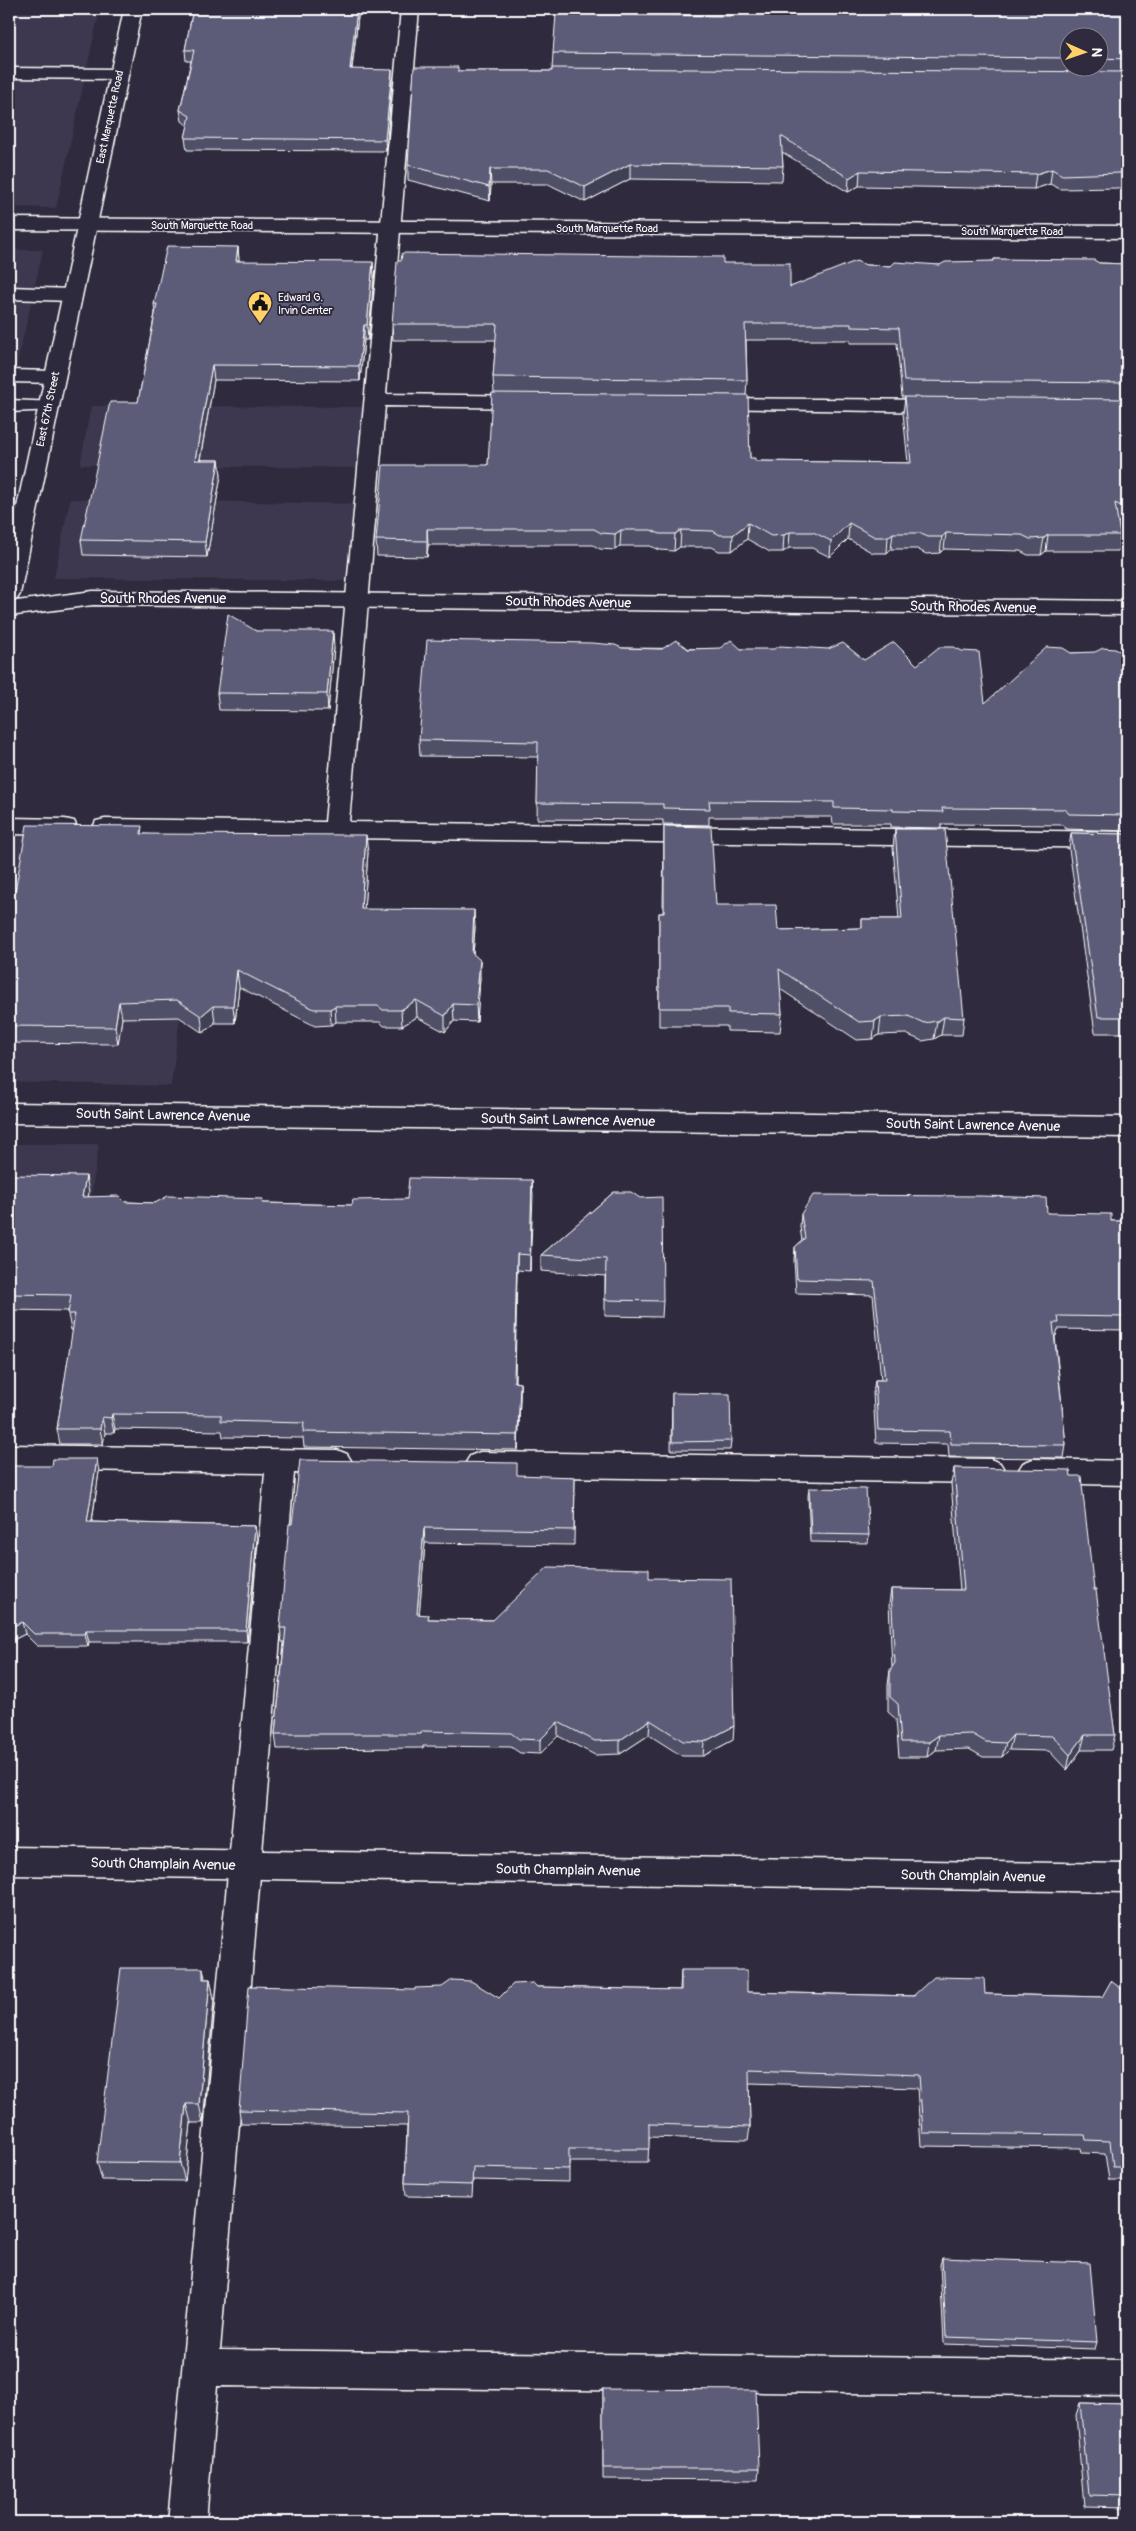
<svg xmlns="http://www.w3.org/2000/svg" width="1136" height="2531" font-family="Pangolin,sans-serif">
<rect width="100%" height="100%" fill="#2f2a3d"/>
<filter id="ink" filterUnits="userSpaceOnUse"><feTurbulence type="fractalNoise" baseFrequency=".02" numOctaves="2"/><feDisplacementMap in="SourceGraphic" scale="10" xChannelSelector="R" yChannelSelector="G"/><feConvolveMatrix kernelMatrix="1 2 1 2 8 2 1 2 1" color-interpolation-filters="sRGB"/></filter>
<g filter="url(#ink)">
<g fill="#3c394f">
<polygon points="9,9 100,9 56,208 9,207"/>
<polygon points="9,250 43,250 9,400"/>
<polygon points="91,406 374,407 369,468 80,465"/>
<polygon points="70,499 366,504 359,581 54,578"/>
<polygon points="9,826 204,828 171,1086 9,1082"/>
<polygon points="9,1144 99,1144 80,1270 9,1267"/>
</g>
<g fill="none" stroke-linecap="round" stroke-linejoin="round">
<defs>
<g id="lane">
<polygon points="401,9 419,9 386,394 528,396 535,398 538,402 535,406 528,408 385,406 349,822 1127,832 1127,848 105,835 96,833 93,827 96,821 105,819 325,822"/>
<polygon points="9,68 119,69 125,70 128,74 125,78 119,79 9,78"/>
<polygon points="9,287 72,289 79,291 82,295 79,299 72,301 9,299"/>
<polygon points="9,370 55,371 62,373 65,377 62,381 55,383 9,382"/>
<polygon points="711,398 941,400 948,402 951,406 948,410 941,412 704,408 701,404 704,400"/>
<polygon points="9,400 56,402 59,406 56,410 9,412"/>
<polygon points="9,818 65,819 74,821 77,827 74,833 65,835 9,834"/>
<polygon points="9,1445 337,1450 347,1454 352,1462 347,1470 337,1474 294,1473 220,2350 1127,2360 1127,2396 217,2386 206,2522 168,2522 265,1473 9,1469"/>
<polygon points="480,1452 990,1459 1000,1463 1005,1471 1000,1479 990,1483 480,1476 470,1472 465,1464 470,1456"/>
<polygon points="1033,1459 1127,1461 1127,1485 1033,1483 1023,1479 1018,1471 1023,1463"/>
</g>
<g id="street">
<polygon points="9,218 1127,226 1127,238 9,230"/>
<polygon points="93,591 1127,601 1127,615 93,605 9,616 9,602"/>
<polygon points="9,1103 1127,1117 1127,1137 9,1123"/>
<polygon points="9,1847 1127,1864 1127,1892 9,1875"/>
</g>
<polygon id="secondary" points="124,9 142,9 20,594 17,599 9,601 9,544"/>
</defs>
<use href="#lane" stroke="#fff" stroke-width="3"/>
<use href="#street" stroke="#fff" stroke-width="3"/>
<use href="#secondary" stroke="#fff" stroke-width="3"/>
<use href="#lane" fill="#2f2a3d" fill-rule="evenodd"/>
<use href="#street" fill="#2f2a3d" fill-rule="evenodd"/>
<use href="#secondary" fill="#2f2a3d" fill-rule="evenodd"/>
</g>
<g fill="#4f4f68" stroke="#fff" fill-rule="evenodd">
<polygon points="193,9 359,9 352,69 392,81 386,151 187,150 185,138 188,126 182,121 180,110 191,61 186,61 185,50"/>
<path d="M729 9H1127V191L1122 190 1118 188 1060 189 1050 184 1034 189 859 186 848 192 782 152 783 166 782 181 630 179 585 202 548 184H491L490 201 408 180V165L458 71H552L553 53 729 16ZM1068 38H1098V68H1068Z"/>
<polygon points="238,247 239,261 374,277 368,340 364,340 360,381 214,380 200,460 219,460 221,475 207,557 83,555 81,540 138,402 155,313 154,304"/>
<path d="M994 259 1127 264V526L1118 522 1120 535 1118 551H1046L1041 555H1028L1020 551 944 549 940 553 926 554 917 549H891L887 553H873L848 539 830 557 812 548H789L783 552H770L747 539 732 551H719L712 547H680L674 551 660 550 650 546H620L615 550 600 549 593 545H428L427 557 377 556 376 540 488 465 494 393 493 377 496 340H393L392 324 723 263 790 287 866 265 891 266 940 265 994 261ZM746 340H850V343H897L902 397H905L903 413 908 463 755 461 750 458 746 395 747 380Z"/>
<polygon points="256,631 334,648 328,711 219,710 217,693"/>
<polygon points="622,648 741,649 864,660 917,665 985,703 1071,653 1127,652 1127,831 1066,829 1063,825 941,824 941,828 891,827 891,824 833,824 832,817 709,817 709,825 663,824 663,820 537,819 538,757 420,756 419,740"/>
<polygon points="664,826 716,905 778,930 862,928 862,919 899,919 893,847 895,829 964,1018 962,1035 941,1035 934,1039 922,1041 906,1034 879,1035 873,1039 857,1040 780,989 782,1014 780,1032 727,1031 727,1026 659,1026 659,913 663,913"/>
<polygon points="1071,833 1127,834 1127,1033 1095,1033 1069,849"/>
<polygon points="144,834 368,852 364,909 475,927 473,955 480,977 477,1022 454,1021 445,1032 417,1017 402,1026 384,1026 380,1022 336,1022 331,1025 315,1026 239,987 235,1023 215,1023 203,1033 179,1017 122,1018 118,1044 9,1043 9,925"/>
<polygon points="9,1175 89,1192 88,1197 125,1202 155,1203 263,1203 352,1205 407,1199 532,1180 530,1271 517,1270 515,1382 520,1383 520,1398 518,1450 304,1447 303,1438 223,1437 222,1431 115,1429 114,1433 105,1433 103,1444 60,1444 57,1429 73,1330 71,1330 68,1314 68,1311 9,1310"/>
<polygon points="614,1192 663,1301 662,1317 605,1316 605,1276 541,1271 541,1255"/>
<polygon points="1047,1213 1111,1221 1127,1221 1127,1330 1058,1329 1056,1336 1055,1336 1066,1445 1064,1458 949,1457 948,1444 876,1443 873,1393 875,1380 881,1380 873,1295 796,1293 794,1260 795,1247 802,1241 800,1227 801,1214"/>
<polygon points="672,1393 731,1441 730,1450 671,1450"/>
<polygon points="9,1466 99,1472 92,1522 255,1526 257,1539 247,1642 89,1642 88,1646 37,1646 25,1634 9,1642"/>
<polygon points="954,1468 1071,1476 1094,1590 1115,1735 1111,1750 1081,1750 1067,1770 1049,1751 1009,1750 1002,1757 983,1757 969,1749 936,1750 927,1757 899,1757 896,1719 888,1712 888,1685 890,1670 892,1667 889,1604 891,1589 960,1590 951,1484"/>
<polygon points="517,1476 575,1477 574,1545 425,1543 419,1615 429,1619 493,1620 649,1578 733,1740 703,1756 682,1756 649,1735 620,1754 595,1755 558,1736 540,1754 520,1753 511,1747 423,1746 423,1748 277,1749 275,1734 284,1642 282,1642 280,1628 292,1524"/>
<polygon points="809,1488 869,1535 868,1543 810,1542 808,1496"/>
<polygon points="681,1970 747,1992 913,1996 985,1994 1102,1997 1127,1993 1127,2180 1109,2180 1105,2154 1082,2153 1081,2148 921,2146 917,2088 749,2083 750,2127 748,2140 649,2137 648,2162 569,2162 569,2182 473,2180 472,2197 406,2196 405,2183 407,2126 241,2124 239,2110 499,1998 537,1987 680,1990"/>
<polygon points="206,1979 210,1979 214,1999 203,2123 191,2123 185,2181 102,2180 97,2162"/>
<polygon points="942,2258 1097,2342 1095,2349 944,2344 940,2265"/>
<polygon points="603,2389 759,2468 758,2480 603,2479"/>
<polygon points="1080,2403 1127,2404 1127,2507 1084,2506 1076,2415"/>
</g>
<g fill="#404055" stroke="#fff">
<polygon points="357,9 359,9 350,81 350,69"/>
<polygon points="392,70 392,81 386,151 385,140"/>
<polygon points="630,164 630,179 585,202 585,187"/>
<polygon points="490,169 491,184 490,201 489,187"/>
<polygon points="1052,169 1050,184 1034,189 1036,174"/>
<polygon points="860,171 859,186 848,192 849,178"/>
<polygon points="238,247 239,261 236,261"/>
<polygon points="373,262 374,277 368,340 367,325"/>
<polygon points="364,325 364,340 360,381 359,366"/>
<polygon points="212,365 214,380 197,475 195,460"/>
<polygon points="219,460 221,475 207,557 205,542"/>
<polygon points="748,523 747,539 732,551 733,535"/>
<polygon points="849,523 848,539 830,557 831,541"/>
<polygon points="427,529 428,545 427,557"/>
<polygon points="621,530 620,546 615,550 615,534"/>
<polygon points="681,530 680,547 674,551 675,534"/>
<polygon points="790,532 789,548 783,552 784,535"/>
<polygon points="893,533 891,549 887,553 888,537"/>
<polygon points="946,533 944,549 940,553 942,537"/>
<polygon points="1048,535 1046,551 1041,555 1044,538"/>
<polygon points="333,631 334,648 328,711 327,694"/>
<polygon points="366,835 368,852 363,925 361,909"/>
<polygon points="474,910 475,927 472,970 472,953"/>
<polygon points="480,960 480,977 477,1022 476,1005"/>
<polygon points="237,970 239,987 235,1023 233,1006"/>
<polygon points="416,1000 417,1017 402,1026 401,1010"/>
<polygon points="119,1002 122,1018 118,1044 115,1027"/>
<polygon points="453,1004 454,1021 445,1032 445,1016"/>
<polygon points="213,1006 215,1023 203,1033 201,1016"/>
<polygon points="335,1006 336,1022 331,1025 330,1009"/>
<polygon points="881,1017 879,1035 873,1039 875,1021"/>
<polygon points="944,1017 941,1035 934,1039 937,1021"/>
<polygon points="86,1176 89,1192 85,1213 82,1197"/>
<polygon points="532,1180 533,1196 530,1271 530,1255"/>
<polygon points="517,1254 517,1270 514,1398 514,1382"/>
<polygon points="520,1383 520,1398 518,1450 518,1435"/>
<polygon points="112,1414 115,1429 114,1433 111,1418"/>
<polygon points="102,1417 105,1433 103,1444 100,1429"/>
<polygon points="97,1459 99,1472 90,1534 87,1522"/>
<polygon points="255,1526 257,1539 247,1642 246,1630"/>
<polygon points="424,1528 425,1543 418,1629 417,1614"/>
<polygon points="22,1622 25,1634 9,1642 9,1628"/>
<polygon points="86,1630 89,1642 88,1646 85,1634"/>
<polygon points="650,1720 649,1735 620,1754 620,1740"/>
<polygon points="558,1722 558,1736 540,1754 540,1740"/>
<polygon points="734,1726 733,1740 703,1756 704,1742"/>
<polygon points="939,1735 936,1750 927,1757 929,1742"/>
<polygon points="1013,1735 1009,1750 1002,1757 1006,1743"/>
<polygon points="1085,1735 1081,1750 1067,1770 1070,1755"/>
<polygon points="203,1968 207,1988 203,1979"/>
<polygon points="210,1979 214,1999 203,2123 199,2104"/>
<polygon points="186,2104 191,2123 185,2181 180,2163"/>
</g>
<g fill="#5c5c79" stroke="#fff">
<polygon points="193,9 357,9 350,69 392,70 385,140 185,138 190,116 180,110 194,50 185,50"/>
<polygon points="729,9 1127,9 1127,59 1098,58 1098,38 1068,38 1068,58 553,53 556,14 730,16"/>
<polygon points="414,67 458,67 458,71 552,71 552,68 1127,72 1127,176 1125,176 1120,173 1062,175 1052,169 1036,174 860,171 849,178 781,136 783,166 630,164 585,187 548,169 490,169 489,187 408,165"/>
<polygon points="167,246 238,247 236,261 373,262 367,325 364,325 359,366 212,365 195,460 219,460 205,542 81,540 110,402 138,402 157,304 154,304"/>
<polygon points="402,253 723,257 723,263 790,263 790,287 856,261 866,265 891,266 895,262 940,265 945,262 994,261 994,259 1094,260 1099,263 1127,264 1127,383 904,381 899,328 851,327 851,324 745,324 747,380 493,377 497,324 392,324 397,261 401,261"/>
<polygon points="492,393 748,395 750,458 755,458 755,461 911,463 905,397 1127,399 1127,509 1115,503 1120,535 1048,535 1044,538 1030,539 1022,535 946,533 942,537 928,537 919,533 893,533 888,537 875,537 849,523 831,541 813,532 790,532 784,535 771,536 748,523 733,535 720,535 713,531 681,530 675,534 660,534 651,530 621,530 615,534 601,533 594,529 427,529 427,541 376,540 383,465 488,465"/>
<polygon points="228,614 256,631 333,631 327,694 217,693"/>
<polygon points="427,640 592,643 615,645 622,648 662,649 676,640 688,649 720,648 731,640 741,649 774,649 780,646 828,649 843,643 864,660 894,642 917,665 939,647 954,647 962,651 979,652 985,703 1047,647 1063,648 1071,653 1095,652 1103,648 1115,649 1122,652 1127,652 1127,815 1069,814 1065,809 942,808 943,812 893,811 893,809 834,808 834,802 709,801 710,809 663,808 663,804 537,803 538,742 419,740"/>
<polygon points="27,825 142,826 141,834 366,835 361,909 474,910 472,953 480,960 476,1005 453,1004 445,1016 416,1000 401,1010 383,1010 378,1006 335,1006 330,1009 314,1009 237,970 233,1006 213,1006 201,1016 177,1000 119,1002 115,1027 9,1026 9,925"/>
<polygon points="664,826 711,827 716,905 776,905 778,930 862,928 862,919 902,919 895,829 945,829 964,1018 944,1017 937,1021 924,1023 908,1016 881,1017 875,1021 859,1022 779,969 782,1014 728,1013 728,1008 659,1008 659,913 664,913"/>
<polygon points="1071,833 1127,834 1127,1017 1098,1017"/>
<polygon points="9,1175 86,1176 82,1197 119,1196 125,1202 155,1203 168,1196 263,1199 262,1203 352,1205 353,1200 407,1199 409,1178 532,1180 530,1255 517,1254 514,1382 520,1383 518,1435 303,1432 304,1423 221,1421 221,1415 112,1414 111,1418 102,1417 100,1429 57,1429 75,1314 68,1314 71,1295 9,1294"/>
<polygon points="614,1192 631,1192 640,1198 662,1197 663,1301 605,1300 606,1259 541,1255"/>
<polygon points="813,1195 981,1196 1046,1198 1047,1213 1111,1214 1111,1221 1127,1221 1127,1317 1058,1316 1059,1323 1053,1323 1066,1445 951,1444 950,1431 878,1430 875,1380 885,1380 874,1281 797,1279 795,1247 805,1238 801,1214"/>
<polygon points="672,1393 730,1394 731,1441 672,1442"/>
<polygon points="53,1459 97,1459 87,1522 255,1526 246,1630 86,1630 85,1634 34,1634 22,1622 9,1628 9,1466 52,1466"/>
<polygon points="300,1460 517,1463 517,1475 575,1477 574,1530 424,1528 417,1614 429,1615 428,1619 493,1620 548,1567 649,1569 649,1578 731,1579 734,1726 704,1742 683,1741 650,1720 620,1740 595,1741 558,1722 540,1740 519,1739 511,1733 422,1731 421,1734 275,1734 286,1628 280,1628 289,1524 292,1524"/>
<polygon points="954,1468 1070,1470 1071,1476 1081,1476 1094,1590 1096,1590 1115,1735 1085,1735 1070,1755 1053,1736 1013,1735 1006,1743 986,1742 972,1734 939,1735 929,1742 901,1742 898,1704 890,1697 890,1670 895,1663 891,1589 964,1590"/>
<polygon points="809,1488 866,1489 869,1535 811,1534"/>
<polygon points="121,1968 203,1968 203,1979 210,1979 199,2104 186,2104 180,2163 97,2162"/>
<polygon points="681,1970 747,1970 747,1992 913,1996 934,1977 984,1978 985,1994 1102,1997 1111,1981 1127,1993 1127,2167 1113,2167 1110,2141 1086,2140 1085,2135 923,2133 919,2075 749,2069 750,2127 649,2124 649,2149 569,2149 569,2169 473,2167 472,2185 405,2183 408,2113 239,2110 249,1986 415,1990 415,1988 442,1987 452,1980 471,1981 499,1998 513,1984 533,1983 537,1987 681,1990"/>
<polygon points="942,2258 1090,2263 1097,2342 946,2337"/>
<polygon points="603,2389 756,2390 759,2468 603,2468"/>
<polygon points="1080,2403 1127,2404 1127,2496 1089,2495"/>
</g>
</g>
<defs>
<symbol id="civic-pin" viewBox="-11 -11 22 30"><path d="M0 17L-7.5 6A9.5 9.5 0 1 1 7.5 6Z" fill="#ffd166" stroke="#2f2a3d"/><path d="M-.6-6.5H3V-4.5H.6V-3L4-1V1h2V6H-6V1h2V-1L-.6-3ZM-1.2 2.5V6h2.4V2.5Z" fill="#111"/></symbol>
</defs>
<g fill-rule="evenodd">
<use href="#civic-pin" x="246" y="289" width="28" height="38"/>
</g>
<g text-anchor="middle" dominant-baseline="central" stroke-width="4" stroke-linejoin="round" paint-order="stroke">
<g font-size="11" fill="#fff" stroke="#2f2a3d">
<text transform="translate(110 117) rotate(-78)">East Marquette Road</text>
<text x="202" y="225">South Marquette Road</text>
<text x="607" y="228">South Marquette Road</text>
<text x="1012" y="231">South Marquette Road</text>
<text transform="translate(48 409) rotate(-78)">East 67th Street</text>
</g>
<g font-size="11" fill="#fff" stroke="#2f2a3d" text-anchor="start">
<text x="278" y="297">Edward G.<tspan x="278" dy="13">Irvin Center</tspan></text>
</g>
<g font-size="14" fill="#fff" stroke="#2f2a3d">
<text x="163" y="598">South Rhodes Avenue</text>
<text transform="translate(568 602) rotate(1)">South Rhodes Avenue</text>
<text transform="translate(973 607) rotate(1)">South Rhodes Avenue</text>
<text transform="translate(163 1115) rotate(1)">South Saint Lawrence Avenue</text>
<text transform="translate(568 1120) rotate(1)">South Saint Lawrence Avenue</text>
<text transform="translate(973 1125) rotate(1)">South Saint Lawrence Avenue</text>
<text transform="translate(163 1864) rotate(1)">South Champlain Avenue</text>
<text transform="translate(568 1870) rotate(1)">South Champlain Avenue</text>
<text transform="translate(973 1876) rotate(1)">South Champlain Avenue</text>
</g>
</g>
<rect width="1136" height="2531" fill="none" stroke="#2f2a3d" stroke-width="30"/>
<rect x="15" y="15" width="1106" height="2501" fill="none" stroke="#fff" stroke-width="2" filter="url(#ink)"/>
<g transform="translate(1084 52) rotate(92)"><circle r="24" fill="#2f2a3d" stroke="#827f8b"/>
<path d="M0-4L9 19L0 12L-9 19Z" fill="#ffd166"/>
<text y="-8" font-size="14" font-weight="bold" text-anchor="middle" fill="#ffffff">N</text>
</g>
</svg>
